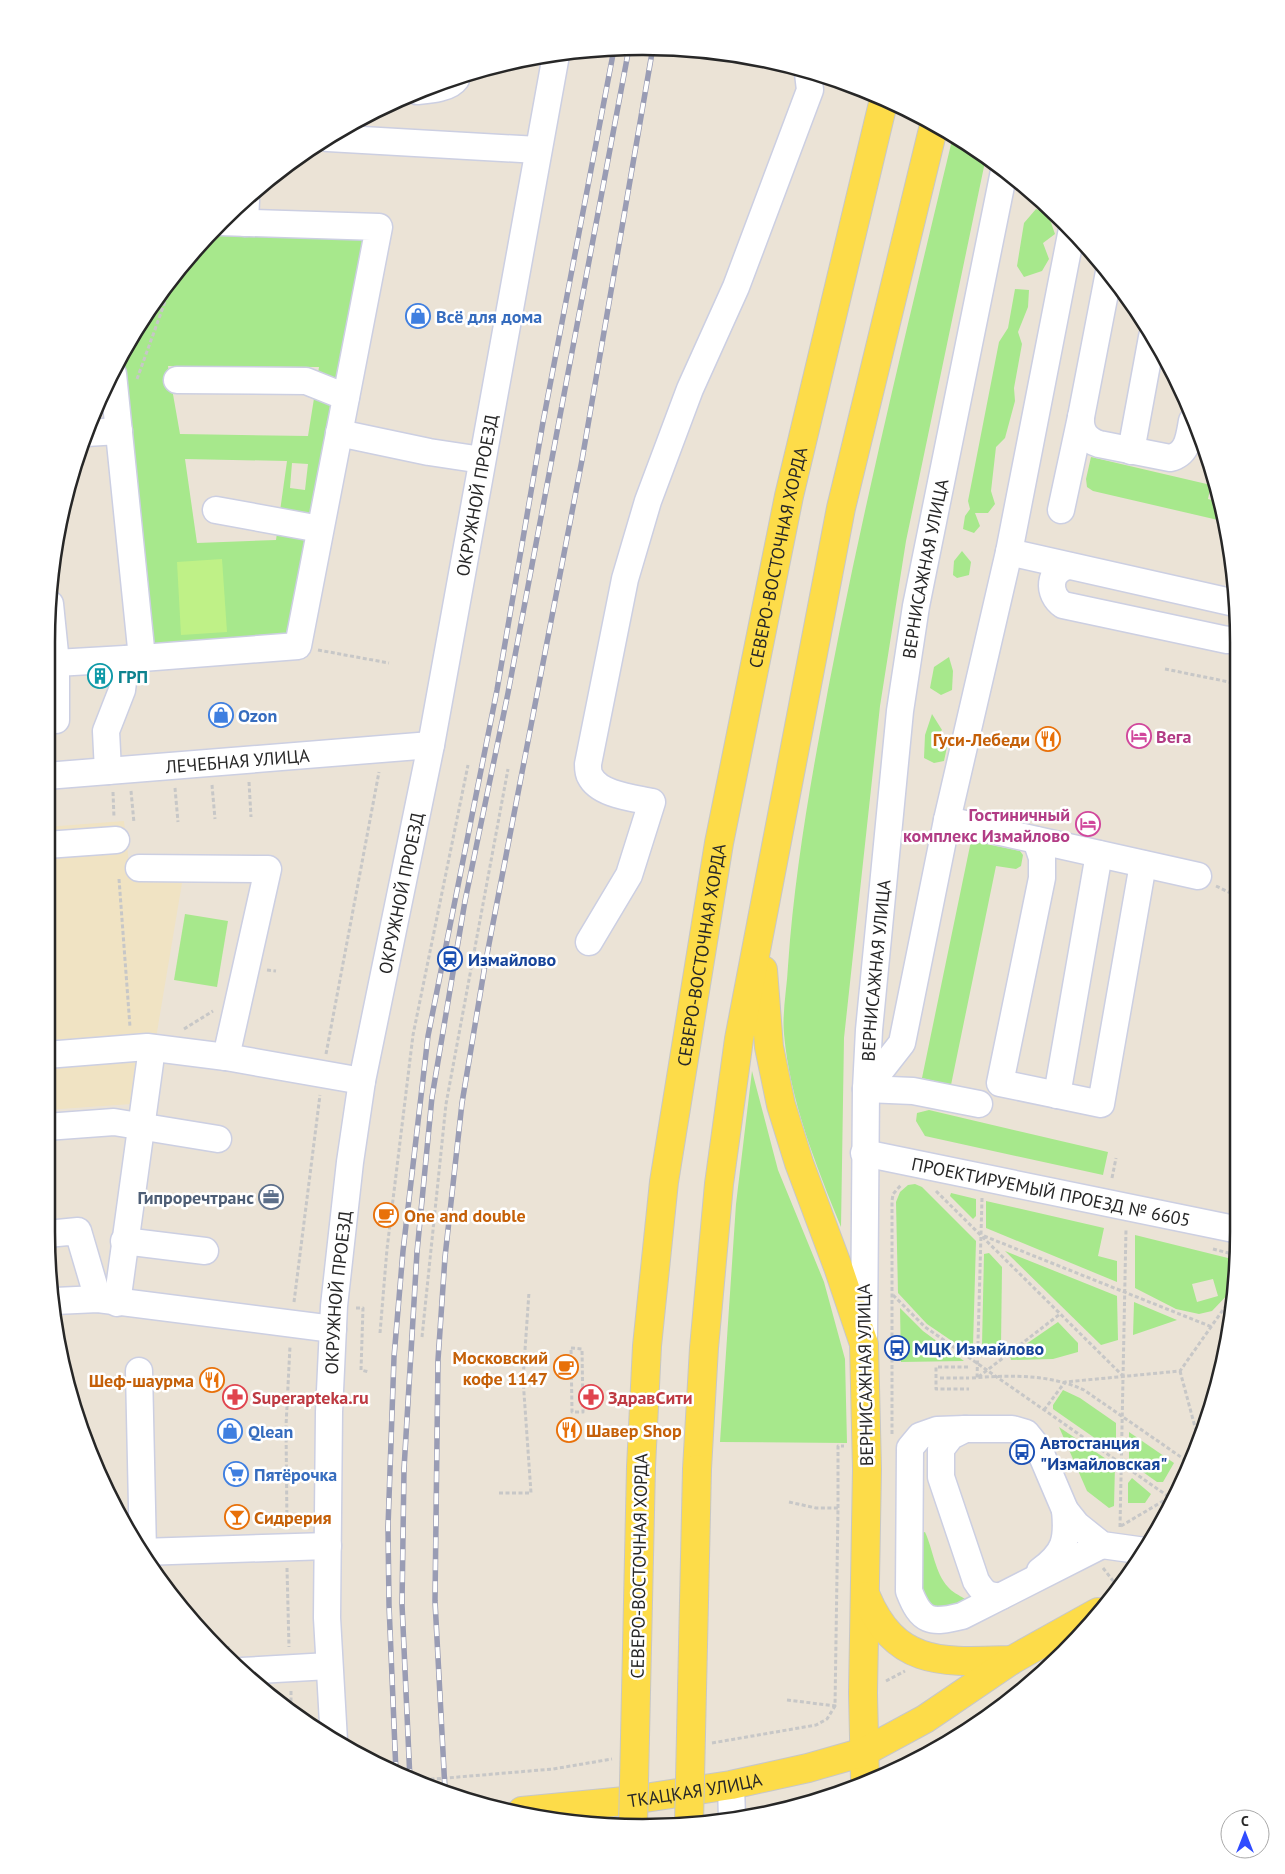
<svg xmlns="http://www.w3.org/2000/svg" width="1285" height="1874" font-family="'PT Sans',sans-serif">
<rect width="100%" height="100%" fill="#ebe3d6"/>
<polygon fill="#f0e3c3" points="124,821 131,880 182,883 156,1038 132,1104 46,1110 46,827"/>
<g fill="#a7e88c" fill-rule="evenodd">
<path d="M953 136 974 147 986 157 906 541 880 706 844 1038 841 1227C816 1165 790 1101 784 1034 782 1012 787 988 788 966 793 893 804 821 817 749 854 543 904 340 953 136Z"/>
<polygon points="1036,209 1048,214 1055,234 1043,243 1049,259 1042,271 1024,277 1017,266 1024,223"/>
<path d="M216 228 369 233 291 638 148 650 118 362 126 345ZM168 366 319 367 308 436 180 434ZM185 459 287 461 276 540 197 543ZM292 463 308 464 305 490 290 488Z"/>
<polygon points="1015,289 1029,290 1028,307 1018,332 1022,344 1014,388 1015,401 1005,438 996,447 991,491 995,504 988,513 975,513 980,526 974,533 963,529 965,516 970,509 968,501 999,342 1008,328"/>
<polygon points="1091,457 1211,485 1208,499 1219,502 1221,507 1218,520 1093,491 1087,487 1086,479"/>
<polygon points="962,551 971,562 969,575 957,578 953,575 954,561"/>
<polygon points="949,657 953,671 952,690 941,695 930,688 934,667"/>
<polygon points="932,714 942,730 936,738 947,747 944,761 934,763 924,758 925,735"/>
<polygon points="971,841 1020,851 1023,855 1021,866 1016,869 996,866 951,1085 922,1078"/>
<polygon points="185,914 228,921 217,987 174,980"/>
<polygon points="752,1071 778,1170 824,1282 845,1359 847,1443 720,1442 736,1204"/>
<polygon points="929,1110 1108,1152 1103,1175 925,1136 916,1121 917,1113"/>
<polygon points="915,1184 922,1187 976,1241 973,1346 971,1350 968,1352 927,1324 898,1293 896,1202 900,1192 908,1185"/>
<polygon points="951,1193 976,1199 976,1216 973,1219 950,1196"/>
<polygon points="986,1201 1104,1228 1098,1256 1117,1261 1117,1282 986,1228"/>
<path d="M1135 1235 1236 1260 1233 1289 1212 1311 1199 1314 1176 1309 1135 1288ZM1213 1279 1218 1296 1197 1302 1192 1284Z"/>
<polygon points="1005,1251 1117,1296 1118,1340 1101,1345"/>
<polygon points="989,1253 1002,1267 1001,1346 998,1350 985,1349 982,1346 984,1254"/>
<polygon points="1134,1302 1177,1320 1133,1335"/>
<polygon points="900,1308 923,1331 964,1361 901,1362"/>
<polygon points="1058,1322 1078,1343 1078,1352 1053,1359 1011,1360 1010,1355"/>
<polygon points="1063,1390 1080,1398 1116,1423 1116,1447 1112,1450 1053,1409 1053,1405"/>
<polygon points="1059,1427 1115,1465 1114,1506 1109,1508 1087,1491"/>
<polygon points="1129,1432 1174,1463 1163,1482 1157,1482 1129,1462"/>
<polygon points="1132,1478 1151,1494 1145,1503 1128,1503 1128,1483"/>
<path d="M925 1532C933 1549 935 1573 948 1587 952 1592 959 1595 965 1599L957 1613 934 1612 922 1597 919 1534Z"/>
</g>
<polygon fill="#bff187" points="222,559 227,632 181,635 177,562"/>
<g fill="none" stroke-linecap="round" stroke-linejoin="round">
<defs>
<g id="minor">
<path d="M417 91C428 90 449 89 456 79"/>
<polyline points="328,138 538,150"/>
<polyline points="245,223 246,200"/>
<path d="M1109 272 1081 417C1080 431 1086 440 1099 444L1170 458C1188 454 1189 437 1192 421"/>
<polyline points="113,374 142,658 298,646 379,227 220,222"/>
<polyline points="177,380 306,381 346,397"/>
<polyline points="86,433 119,431"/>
<polyline points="339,433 429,452 482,460"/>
<polyline points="1131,451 1152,337"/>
<polyline points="216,510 320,529"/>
<polyline points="1061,510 1081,417"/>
<polyline points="1009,552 1235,603"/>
<path d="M1069 566C1048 570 1047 594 1063 605L1227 640 1238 639"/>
<polyline points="50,604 56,663 56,720"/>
<polyline points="56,663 142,658"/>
<polyline points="108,771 106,731 122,690 126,659"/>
<path id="s1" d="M46 776 431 745"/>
<polyline points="947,820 1198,876"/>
<polyline points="1036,840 1042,858 1042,878 1000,1083 1101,1104 1143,864"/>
<polyline points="46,845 116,840"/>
<polyline points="139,868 268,869 226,1057"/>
<path d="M589 942 629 875 652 802C634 798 599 795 590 776 588 773 588 767 588 764L625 579 648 501 690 389 736 287 810 90 808 73"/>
<polyline points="46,1055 147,1047 226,1057 362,1081"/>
<polyline points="866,1089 902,1043 947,820 1009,552 1072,229"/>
<polyline points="866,1089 913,1091 979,1104"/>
<polyline points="1057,1095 1099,854"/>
<polyline points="46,1127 114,1122 218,1139"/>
<path id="s2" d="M864 1153 1239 1230"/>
<polyline points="47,1234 78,1231 98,1299"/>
<polyline points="124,1241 205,1251"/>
<polyline points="55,1301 98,1299 333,1329"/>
<polyline points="117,1303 152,1048"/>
<path id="s3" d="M864 1336 866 1089 869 1030 900 711 916 606 1004 171"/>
<polyline points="139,1371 143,1552"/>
<path d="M965 1429 937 1430 920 1436 910 1448 909 1591C921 1622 930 1624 962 1616L1102 1545"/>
<polyline points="141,1552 328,1546"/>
<path d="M1040 1571C1065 1553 1068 1540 1065 1510"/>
<path d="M1001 1596C987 1597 983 1592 976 1581L941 1477V1449L951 1436 965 1429H1012L1026 1433 1039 1449 1065 1510 1077 1525 1102 1545 1145 1551"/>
<polyline points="242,1671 329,1666"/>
<path id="s4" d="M334 1741 327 1618 329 1412 334 1306 350 1162 362 1081 431 745 556 55"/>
<polyline points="731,1785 732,1819"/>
</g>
<g id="major">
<polyline points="763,970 769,1047 781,1105 799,1163 838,1267 864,1344 867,1469 863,1693 865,1780"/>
<path id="s5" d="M641 1467 647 1346 664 1182 719 843 789 496 884 99"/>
<polyline points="697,1469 704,1348 719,1184 739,1039 841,508 934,125"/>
<path d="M866 1596C896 1668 945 1662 1012 1660"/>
<path id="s6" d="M522 1811 625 1801 731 1785 808 1768 864 1752 925 1719 1012 1660 1098 1612"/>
</g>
</defs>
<use href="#minor" stroke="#cccfe2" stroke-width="29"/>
<use href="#major" stroke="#c7c7c7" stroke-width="30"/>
<g stroke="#c7c7c7" stroke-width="3" stroke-dasharray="4 2.5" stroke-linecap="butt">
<polyline points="137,379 170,288"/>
<polyline points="318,650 389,663"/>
<polyline points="1165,669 1239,684"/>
<polyline points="249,782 251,817"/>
<polyline points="212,785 215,819"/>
<polyline points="175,788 178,822"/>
<polyline points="131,791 134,823"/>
<polyline points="113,792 114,818"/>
<polyline points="119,879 130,1027"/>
<polyline points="1216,886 1239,897"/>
<polyline points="267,970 276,971"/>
<polyline points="184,1029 213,1011"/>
<polyline points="326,1054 379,772"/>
<polyline points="1112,1178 1116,1158"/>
<polyline points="936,1191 1123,1376"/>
<polyline points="982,1198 977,1378 1060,1314"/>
<polyline points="984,1236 1212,1327"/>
<polyline points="1213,1249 1236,1255"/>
<polyline points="893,1295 925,1327 1172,1499"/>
<polyline points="294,1302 320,1095"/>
<polyline points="356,1308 363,1308 361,1370 369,1372"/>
<polyline points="380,1333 387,1249 413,1035 468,765"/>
<polyline points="422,1337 446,1104 508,769"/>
<polygon points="571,1348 582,1349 583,1412 572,1412"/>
<polyline points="968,1367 936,1367 936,1389 969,1389"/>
<polyline points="1180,1371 1199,1442"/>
<polyline points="940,1378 969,1378"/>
<path d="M972 1378C1009 1375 1050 1374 1084 1390L1191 1464"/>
<polyline points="1044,1410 1065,1382 1180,1371 1232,1297"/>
<polyline points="892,1434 892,1201 893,1194 902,1184"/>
<polyline points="499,1493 531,1493 523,1379 529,1292"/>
<polyline points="838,1508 838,1446 844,1446"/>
<polyline points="1121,1526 1175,1494"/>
<polyline points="287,1527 286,1426 290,1346"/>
<polyline points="1120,1527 1126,1229"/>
<polyline points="287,1568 289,1647"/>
<polyline points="1103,1568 1118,1587"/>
<polyline points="228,1646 228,1655"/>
<polyline points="886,1681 905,1671"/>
<polyline points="291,1691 291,1710"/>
<polyline points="787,1700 836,1706"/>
<polyline points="712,1743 816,1725 827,1719 835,1706 838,1508 816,1508 789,1502"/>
<polyline points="895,1767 896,1770"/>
<polyline points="411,1781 553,1769 612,1759"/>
</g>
<use href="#minor" stroke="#fff" stroke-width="26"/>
<use href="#major" stroke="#fddc49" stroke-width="28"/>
<defs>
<g id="rail">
<polyline points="396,1773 389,1605 388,1527 394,1357 403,1251 428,1036 497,690 543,422 614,49"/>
<polyline points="410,1780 402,1604 404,1469 417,1252 432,1097 465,901 508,693 629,48"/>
<polyline points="445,1790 435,1601 438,1360 445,1257 462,1103 485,965 582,460 653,47"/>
</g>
</defs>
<use href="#rail" stroke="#999cb4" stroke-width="5.5"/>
<use href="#rail" stroke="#fff" stroke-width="4" stroke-dasharray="11" stroke-linecap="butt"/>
<defs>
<g id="major-bridge">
<polyline points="689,1823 697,1469"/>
<polyline points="633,1827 641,1467"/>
</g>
</defs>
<use href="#major-bridge" stroke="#c7c7c7" stroke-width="30" stroke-linecap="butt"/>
<use href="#major-bridge" stroke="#fddc49" stroke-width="28"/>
</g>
<defs>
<symbol id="shop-ring" viewBox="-11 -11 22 22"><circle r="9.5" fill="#fff" stroke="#3f7fe0" stroke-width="1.5"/><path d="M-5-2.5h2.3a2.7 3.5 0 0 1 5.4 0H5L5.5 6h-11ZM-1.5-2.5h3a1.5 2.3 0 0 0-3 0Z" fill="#3f7fe0"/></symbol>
<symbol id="building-ring" viewBox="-11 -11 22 22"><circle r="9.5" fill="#fff" stroke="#0f9aa8" stroke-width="1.5"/><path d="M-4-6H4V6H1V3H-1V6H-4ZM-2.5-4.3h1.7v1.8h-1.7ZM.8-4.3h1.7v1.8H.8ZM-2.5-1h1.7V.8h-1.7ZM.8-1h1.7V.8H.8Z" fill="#0f9aa8"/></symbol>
<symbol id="hotel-ring" viewBox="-11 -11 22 22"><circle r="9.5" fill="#fff" stroke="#d1479c" stroke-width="1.5"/><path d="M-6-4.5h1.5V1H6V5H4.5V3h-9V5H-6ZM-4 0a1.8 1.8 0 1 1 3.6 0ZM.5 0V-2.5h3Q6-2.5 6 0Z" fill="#d1479c"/></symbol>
<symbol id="restaurant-ring" viewBox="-11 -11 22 22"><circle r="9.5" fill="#fff" stroke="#e8710a" stroke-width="1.5"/><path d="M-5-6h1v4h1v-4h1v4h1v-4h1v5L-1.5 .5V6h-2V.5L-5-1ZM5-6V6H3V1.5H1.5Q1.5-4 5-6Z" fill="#e8710a"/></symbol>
<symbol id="station-ring" viewBox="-11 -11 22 22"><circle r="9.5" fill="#fff" stroke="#1a4fb4" stroke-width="1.5"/><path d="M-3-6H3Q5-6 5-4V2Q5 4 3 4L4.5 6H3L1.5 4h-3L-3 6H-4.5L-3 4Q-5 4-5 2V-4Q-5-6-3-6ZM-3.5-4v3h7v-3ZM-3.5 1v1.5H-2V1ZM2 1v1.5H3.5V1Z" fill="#1a4fb4"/></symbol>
<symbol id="office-ring" viewBox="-11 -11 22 22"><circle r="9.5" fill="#fff" stroke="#5c6f8a" stroke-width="1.5"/><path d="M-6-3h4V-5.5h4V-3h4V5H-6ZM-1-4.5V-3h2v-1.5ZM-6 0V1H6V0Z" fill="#5c6f8a"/></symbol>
<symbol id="cafe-ring" viewBox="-11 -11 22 22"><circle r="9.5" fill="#fff" stroke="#e8710a" stroke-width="1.5"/><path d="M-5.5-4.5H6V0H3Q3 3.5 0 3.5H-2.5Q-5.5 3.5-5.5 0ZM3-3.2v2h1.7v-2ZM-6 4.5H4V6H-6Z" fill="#e8710a"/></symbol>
<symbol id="bus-ring" viewBox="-11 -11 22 22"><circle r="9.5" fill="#fff" stroke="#1a4fb4" stroke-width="1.5"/><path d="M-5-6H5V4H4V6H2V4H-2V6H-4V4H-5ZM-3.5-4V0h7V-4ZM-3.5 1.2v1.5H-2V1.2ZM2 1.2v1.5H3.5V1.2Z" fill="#1a4fb4"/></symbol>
<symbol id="pharmacy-ring" viewBox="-11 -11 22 22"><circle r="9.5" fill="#fff" stroke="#e0444e" stroke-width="1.5"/><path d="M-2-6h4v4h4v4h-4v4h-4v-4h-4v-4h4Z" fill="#e0444e"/></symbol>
<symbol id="supermarket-ring" viewBox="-11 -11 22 22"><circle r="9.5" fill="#fff" stroke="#3f7fe0" stroke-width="1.5"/><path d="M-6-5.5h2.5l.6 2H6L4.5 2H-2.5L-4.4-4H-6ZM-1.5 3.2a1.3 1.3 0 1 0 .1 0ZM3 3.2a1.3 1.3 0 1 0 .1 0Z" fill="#3f7fe0"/></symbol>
<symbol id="bar-ring" viewBox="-11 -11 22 22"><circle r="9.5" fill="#fff" stroke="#e8710a" stroke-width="1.5"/><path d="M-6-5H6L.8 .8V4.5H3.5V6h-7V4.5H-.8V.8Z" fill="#e8710a"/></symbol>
</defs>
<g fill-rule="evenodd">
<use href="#shop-ring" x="404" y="302" width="28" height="28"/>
<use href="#building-ring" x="86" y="662" width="28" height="28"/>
<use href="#shop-ring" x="207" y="701" width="28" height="28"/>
<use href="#hotel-ring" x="1125" y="722" width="28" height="28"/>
<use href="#restaurant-ring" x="1034" y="725" width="28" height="28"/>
<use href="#hotel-ring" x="1074" y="810" width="28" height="28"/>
<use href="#station-ring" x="436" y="945" width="28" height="28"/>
<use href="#office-ring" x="257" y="1183" width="28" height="28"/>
<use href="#cafe-ring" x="372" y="1201" width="28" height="28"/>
<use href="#bus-ring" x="883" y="1334" width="28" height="28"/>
<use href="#cafe-ring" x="552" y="1353" width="28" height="28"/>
<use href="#restaurant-ring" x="198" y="1366" width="28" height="28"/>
<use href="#pharmacy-ring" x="221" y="1383" width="28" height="28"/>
<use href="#pharmacy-ring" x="577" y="1383" width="28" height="28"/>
<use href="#restaurant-ring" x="555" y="1416" width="28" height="28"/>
<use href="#shop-ring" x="216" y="1417" width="28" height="28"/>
<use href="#bus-ring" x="1008" y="1438" width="28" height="28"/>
<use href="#supermarket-ring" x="222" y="1460" width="28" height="28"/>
<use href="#bar-ring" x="223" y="1503" width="28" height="28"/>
</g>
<g text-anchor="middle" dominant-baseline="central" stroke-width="5" stroke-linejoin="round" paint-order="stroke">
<g font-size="18" font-weight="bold" fill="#366cbe" stroke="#fff" text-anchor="start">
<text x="436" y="316">Всё для дома</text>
<text x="238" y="715">Ozon</text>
<text x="248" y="1431">Qlean</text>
<text x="254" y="1474">Пятёрочка</text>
</g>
<g font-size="18" fill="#272727" stroke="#fff">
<text stroke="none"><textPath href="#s4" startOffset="1259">ОКРУЖНОЙ ПРОЕЗД</textPath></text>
<text stroke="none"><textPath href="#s5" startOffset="921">СЕВЕРО-ВОСТОЧНАЯ ХОРДА</textPath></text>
<text stroke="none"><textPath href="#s3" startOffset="771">ВЕРНИСАЖНАЯ УЛИЦА</textPath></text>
<text stroke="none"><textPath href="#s1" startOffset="192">ЛЕЧЕБНАЯ УЛИЦА</textPath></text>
<text stroke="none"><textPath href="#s4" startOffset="854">ОКРУЖНОЙ ПРОЕЗД</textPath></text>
<text stroke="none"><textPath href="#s5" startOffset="516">СЕВЕРО-ВОСТОЧНАЯ ХОРДА</textPath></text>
<text stroke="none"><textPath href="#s3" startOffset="366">ВЕРНИСАЖНАЯ УЛИЦА</textPath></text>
<text stroke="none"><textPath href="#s2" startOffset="191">ПРОЕКТИРУЕМЫЙ ПРОЕЗД № 6605</textPath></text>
<text stroke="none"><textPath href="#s4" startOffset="449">ОКРУЖНОЙ ПРОЕЗД</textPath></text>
<text transform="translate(865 1375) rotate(-91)">ВЕРНИСАЖНАЯ УЛИЦА</text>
<text transform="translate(639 1566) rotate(-89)">СЕВЕРО-ВОСТОЧНАЯ ХОРДА</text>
<text stroke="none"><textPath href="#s6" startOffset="174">ТКАЦКАЯ УЛИЦА</textPath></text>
</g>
<g font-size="18" font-weight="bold" fill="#0d838f" stroke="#fff" text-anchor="start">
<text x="118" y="676">ГРП</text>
</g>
<g font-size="18" font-weight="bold" fill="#b23c85" stroke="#fff" text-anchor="start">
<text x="1156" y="736">Вега</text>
<text x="1070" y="814" text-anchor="end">Гостиничный<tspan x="1070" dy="21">комплекс Измайлово</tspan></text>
</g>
<g font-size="18" font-weight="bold" fill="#c56008" stroke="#fff" text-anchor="end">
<text x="1030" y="739">Гуси-Лебеди</text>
<text x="404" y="1215" text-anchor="start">One and double</text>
<text x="548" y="1357">Московский<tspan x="548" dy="21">кофе 1147</tspan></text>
<text x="194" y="1380">Шеф-шаурма</text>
<text x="586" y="1430" text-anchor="start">Шавер Shop</text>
<text x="254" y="1517" text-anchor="start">Сидрерия</text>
</g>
<g font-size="18" font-weight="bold" fill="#164399" stroke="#fff" text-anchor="start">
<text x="468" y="959">Измайлово</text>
<text x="914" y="1348">МЦК Измайлово</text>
<text x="1040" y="1442">Автостанция<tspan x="1040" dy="21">"Измайловская"</tspan></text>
</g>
<g font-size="18" font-weight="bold" fill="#4e5e75" stroke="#fff" text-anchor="end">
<text x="254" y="1197">Гипроречтранс</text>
</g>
<g font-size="18" font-weight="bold" fill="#be3a42" stroke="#fff" text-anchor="start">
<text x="252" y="1397">Superapteka.ru</text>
<text x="608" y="1397">ЗдравСити</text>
</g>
</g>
<path d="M0 0H1285V1874H0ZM642 55H643A587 587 0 0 1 1230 642V1232A587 587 0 0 1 643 1819H642A587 587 0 0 1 55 1232V642A587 587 0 0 1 642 55Z" fill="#fff" fill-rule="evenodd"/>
<path fill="none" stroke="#272727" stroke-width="2.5" d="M642 55H643A587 587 0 0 1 1230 642V1232A587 587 0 0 1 643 1819H642A587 587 0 0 1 55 1232V642A587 587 0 0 1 642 55Z"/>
<g transform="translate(1245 1834)"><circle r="24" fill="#ffffff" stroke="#a9a9a9"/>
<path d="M0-4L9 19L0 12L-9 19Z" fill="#304cff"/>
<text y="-8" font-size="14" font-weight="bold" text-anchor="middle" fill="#272727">С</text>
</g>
</svg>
